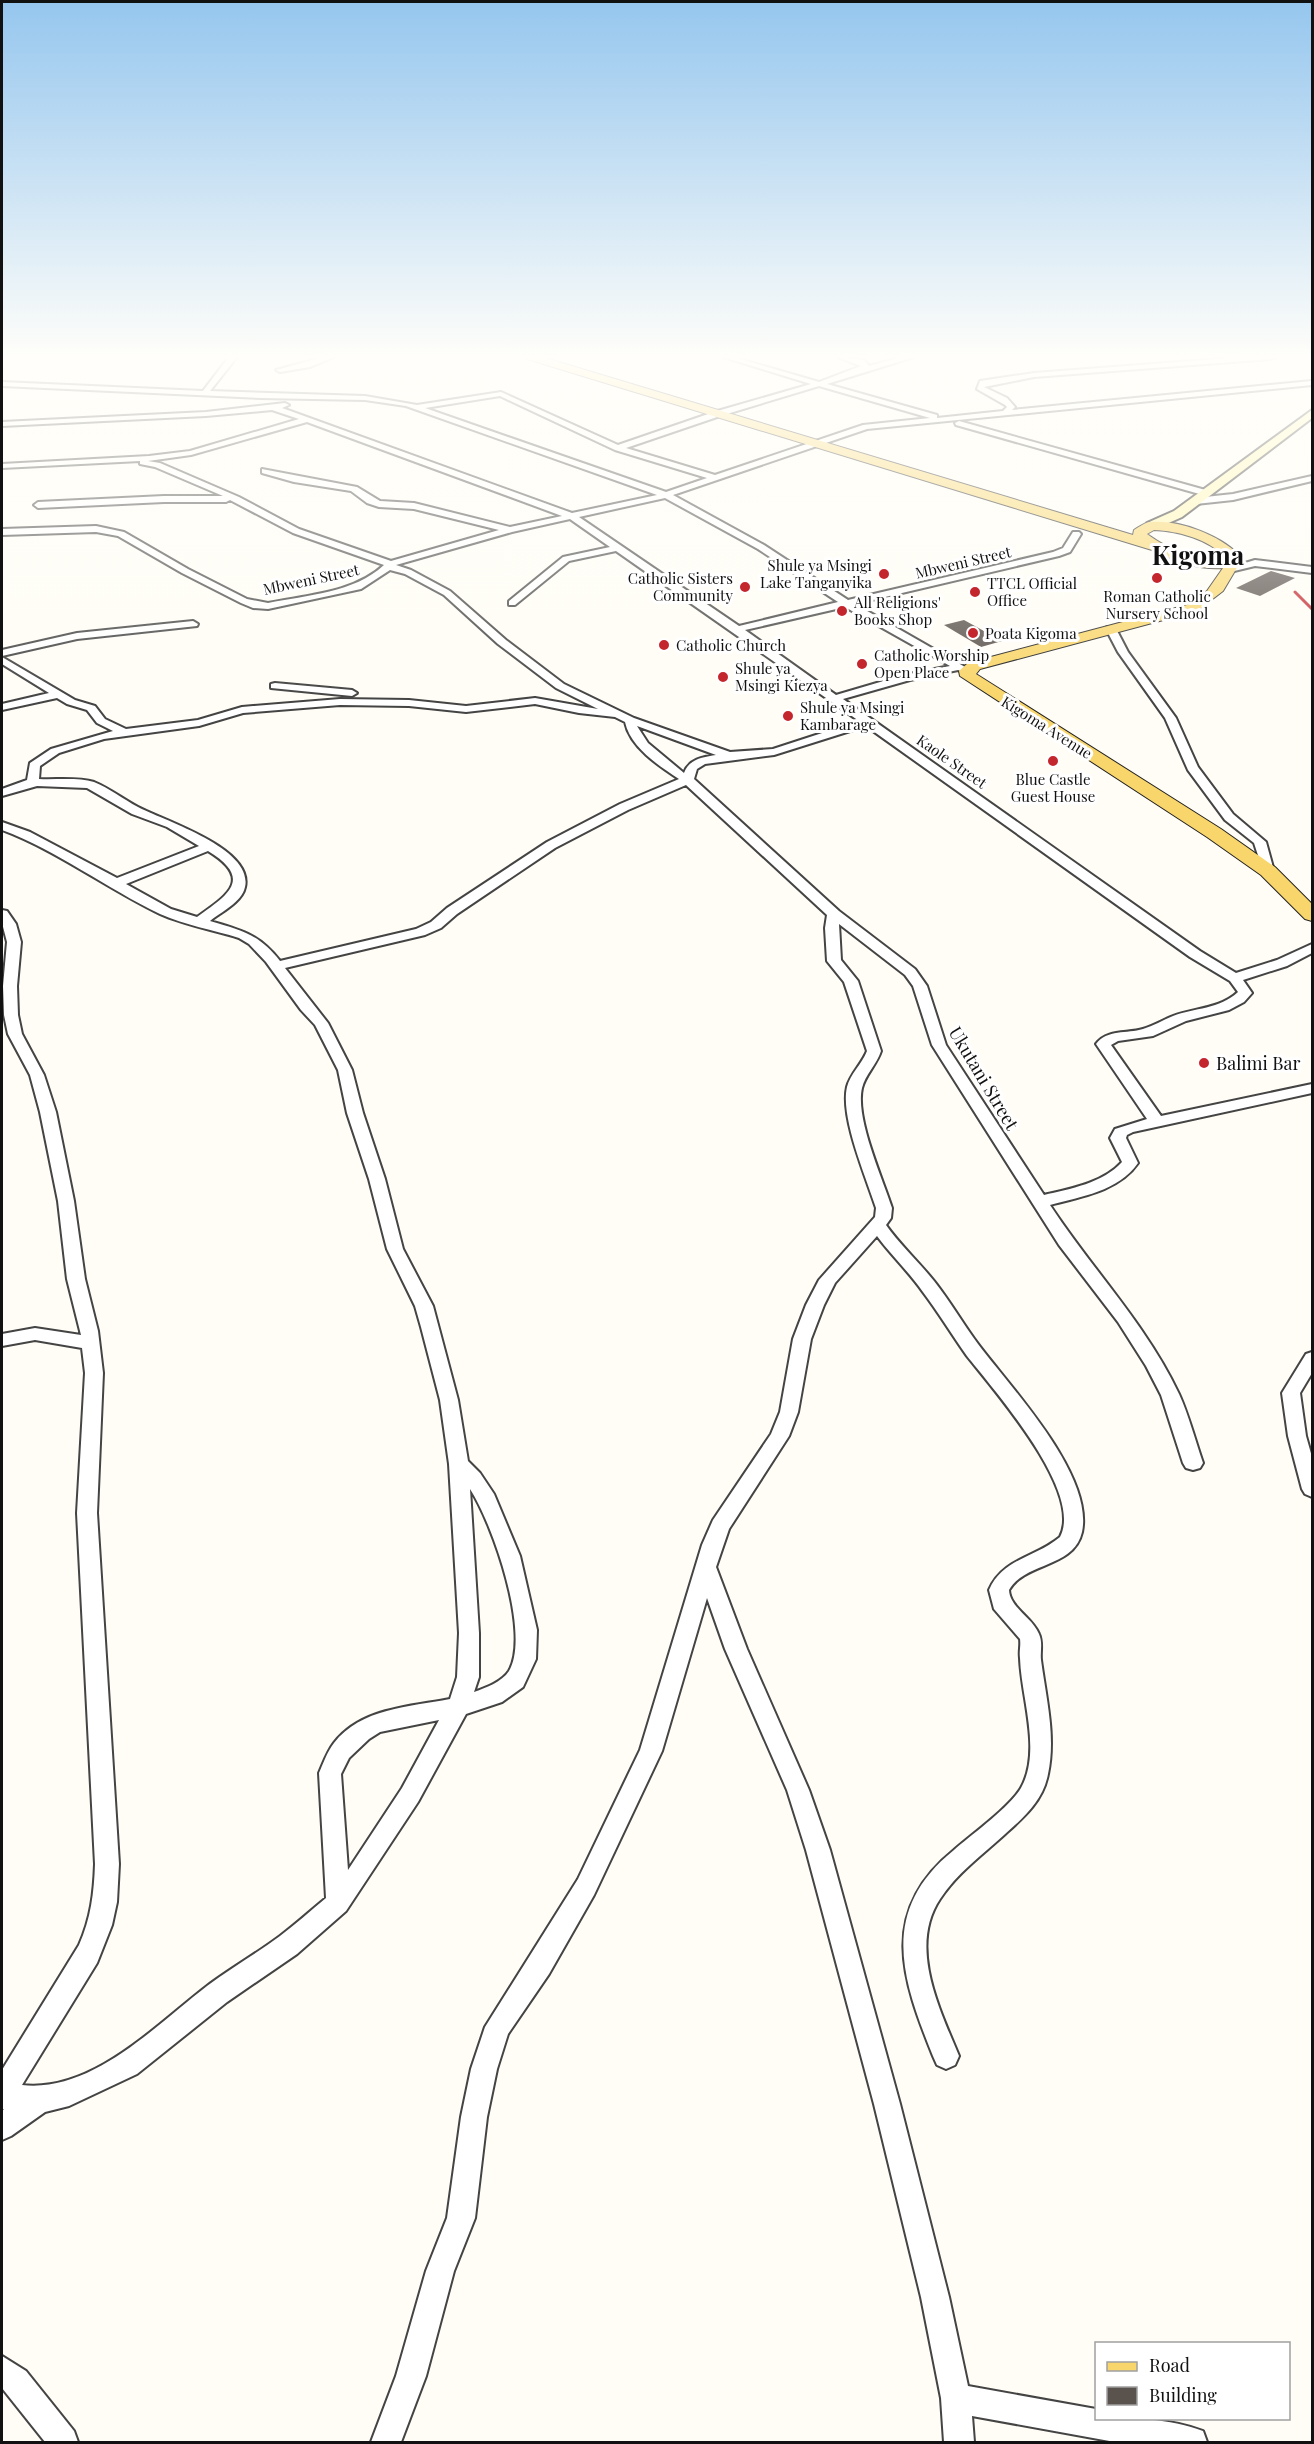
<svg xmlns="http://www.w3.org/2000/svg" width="1314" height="2444" font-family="'Playfair Display',serif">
<rect width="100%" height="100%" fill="#fffdf5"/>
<g fill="#5a524d">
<polygon points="1271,571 1295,578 1260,596 1236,588"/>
<polygon points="964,620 1002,641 981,647 944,625"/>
</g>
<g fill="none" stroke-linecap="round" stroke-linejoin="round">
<defs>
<g id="street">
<path d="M229 357H237L210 391 365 396 417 405 501 392 618 445 714 412 811 384 723 357H733L819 382 861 366 837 357 864 360 869 366 903 357H914L827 384 937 415V418L1003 411 1007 407 1005 405 977 389 980 381 1034 373 1245 357H1275L1271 359 1034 377 984 387 1007 398 1015 407 1012 410 1312 381V385L867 429 673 495 764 545 848 600 1053 552 1063 548 1073 532H1079L1081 534 1070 552 1059 556 855 604 972 671 967 674 958 670 910 680 843 699 1200 951 1236 973 1277 960 1312 944V953L1287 966 1243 980 1252 993 1244 1002 1229 1010 1186 1021 1153 1036 1118 1041 1111 1045 1161 1116 1312 1084V1093L1133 1132 1127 1135 1126 1138 1138 1163C1119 1191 1080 1197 1050 1205 1091 1268 1146 1324 1179 1394 1189 1416 1195 1440 1203 1463L1200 1468 1193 1470 1186 1468 1183 1463 1161 1395 1146 1366 1118 1322 1059 1245 932 1045 913 986 905 975 839 924 841 960 858 981 881 1051C877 1064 865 1075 862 1088 855 1118 882 1177 892 1208L891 1218 886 1225C900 1245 918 1261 934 1281 950 1301 963 1324 978 1344 1011 1388 1094 1475 1082 1532 1074 1568 1025 1562 1009 1590 1010 1608 1032 1617 1039 1634 1043 1643 1040 1651 1041 1660 1046 1698 1056 1736 1048 1774 1043 1801 1024 1817 1004 1835 982 1855 956 1874 940 1899 908 1947 940 2010 959 2056L955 2065 946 2069 937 2065 933 2056C902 1979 878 1911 954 1850 971 1835 1010 1807 1021 1788 1042 1751 1021 1697 1020 1658 1019 1651 1021 1646 1020 1639L994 1609 989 1590C1003 1558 1035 1558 1060 1537 1084 1492 994 1390 967 1356 952 1335 939 1313 923 1292 909 1272 891 1255 877 1236L835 1283 824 1305 811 1339 798 1412 789 1436 729 1529 716 1567 747 1649 809 1790 830 1850 900 2104 949 2297 968 2386 1096 2409V2418C1132 2418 1169 2418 1203 2431L1207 2442H1115L972 2416 974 2442H944L941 2398 921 2297 874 2104 806 1850 787 1790 725 1649 707 1598 662 1751 594 1895 549 1974 508 2034 497 2069 487 2117 475 2218 454 2271 426 2376 401 2442H371L396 2376 426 2271 447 2218 461 2117 471 2069 485 2027 578 1879 640 1750 702 1545 713 1520 771 1434 780 1412 793 1339 806 1305 819 1280 875 1217 876 1208C866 1177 840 1117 847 1087 850 1074 862 1064 867 1051L844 982 827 961 825 928 827 915 686 785 628 810 555 848 457 914 441 928 425 935 285 968 328 1023 352 1070 363 1113 385 1179 403 1249 433 1306 458 1400 468 1461 480 1473 494 1494 520 1556 537 1630 536 1659 523 1687 502 1702 466 1714 418 1802 346 1911 297 1954 227 2002 137 2074 69 2106 45 2112 11 2136 2 2140V2111L4 2109H2V2070L79 1945C91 1918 94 1893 95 1864L77 1513 85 1373 82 1348 35 1340 2 1346V1334L35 1328 81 1335 67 1279 58 1201 40 1112 30 1075 8 1034 4 1015 3 986 7 942 2 923V910L7 911 16 924 21 942 17 986 18 1015 22 1034 44 1075 56 1112 74 1201 85 1279 98 1331 103 1373 97 1513 119 1864 117 1902 112 1925 97 1963 22 2085C92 2093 156 2025 207 1986 231 1968 256 1954 280 1936 296 1924 310 1911 326 1898L319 1773C323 1764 327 1752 334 1743 361 1708 409 1707 450 1699L457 1677 459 1633 449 1464 440 1400 421 1327 415 1306 387 1249 369 1179 347 1113 338 1070 315 1025 301 1010 266 962 249 944 239 938C214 930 184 925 160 914 106 888 58 851 2 830V822L30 832 117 878 199 846 167 827 132 814 87 788 37 786 2 796V789L27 780 30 763 51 749 113 731 97 723 87 710 67 704 57 698 2 710V704L49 693 2 664V657L75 700 95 706 105 719 126 729 198 720 242 707 340 699 409 700 466 706 535 698 598 709 556 688 498 644 444 595 405 574 390 570 361 589 268 609 253 608 241 603 182 573 118 536 96 532 2 535V529L96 526 124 532 188 569 247 599 268 603C307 595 354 593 384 565L293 533 230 500 226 502H164L38 508 34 505 38 502 164 496H223L155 467 140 464V461L2 468V464L149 456 190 451 299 419 272 410 206 416 2 426V422L206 412 285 403 289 405 282 408 572 513 657 495 406 406 365 400 261 398 2 386V382L203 391ZM819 386 930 418 863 425 715 475 626 448 720 416ZM500 396 615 450 707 478 666 492 425 408ZM307 422 562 516 510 527 414 503 380 501 357 487 262 469V473L294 482 351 491 367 503 379 507 414 509 499 530 391 561 299 529 239 497 160 463 148 461 191 455ZM665 498 758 549 838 602 739 626 579 517ZM570 519 610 547 563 557 509 601V605H515L569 561 616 551 859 721 773 749 730 752 634 718 564 684 506 640 450 591 411 570 396 565 512 532ZM845 607 950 666 904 675 836 695 745 630ZM535 704 579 713 615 717 625 722C630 747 659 766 679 779L620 804 547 842 447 908 431 922 416 929 280 961C259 934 241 930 210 921 221 912 242 902 245 887 254 848 162 820 138 807 123 799 109 788 94 782 78 777 55 780 39 779L40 766 59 753 104 739 199 726 243 713 340 705 409 706 466 712ZM637 726 716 755C703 757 689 759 684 773L648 743ZM866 726 1190 957 1230 981 1238 992C1220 1009 1194 1008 1173 1016 1163 1020 1153 1026 1143 1029 1127 1034 1107 1029 1096 1044L1147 1119 1115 1129 1110 1138 1122 1162C1103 1183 1070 1189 1044 1195L946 1045 927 986 915 969 839 911 694 779 697 769 705 764 774 755ZM208 851C254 879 228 895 197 917L171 909 126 884ZM470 1489C493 1524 531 1634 509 1671 502 1682 485 1688 474 1692L479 1677V1633ZM439 1720 402 1788 348 1870 341 1774 349 1758 369 1739 380 1732Z"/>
<polygon points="324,357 334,357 310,367 280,372 276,370"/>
<polygon points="959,421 1209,491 1210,493 1203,495 956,425 955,423"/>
<polygon points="1312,476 1312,481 1233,500 1196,504 1192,501 1196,498 1233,494"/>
<polygon points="1255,560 1312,567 1312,573 1255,566 1230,572 1225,569"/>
<polygon points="193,621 198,624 197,626 77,639 2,656 2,650 77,633"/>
<polygon points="1107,627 1115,627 1128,652 1176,718 1198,767 1233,814 1266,842 1274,871 1272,874 1264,874 1254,843 1225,820 1188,770 1165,718 1118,652 1106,629"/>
<polygon points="275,683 352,690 357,693 352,696 271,688 271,684"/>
<polygon points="1312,1352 1312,1373 1300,1393 1306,1436 1312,1457 1312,1497 1305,1494 1302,1489 1288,1436 1282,1393 1306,1354"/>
<polygon points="2,2356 26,2371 74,2431 78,2442 45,2442 2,2388"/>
</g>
<polygon id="secondary" points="1312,410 1312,418 1182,517 1155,529 1147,529 1147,523 1174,511"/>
<path id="primary" d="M526 357H542L1133 535 1134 530C1139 527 1145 522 1151 522 1179 519 1226 537 1242 559L1223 591 1197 611 980 669 976 674 1221 829 1275 867 1312 904V921L1305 919 1261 875 1207 837 960 676 959 671 968 663 1187 605 1207 591 1223 568C1199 570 1174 561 1152 550L527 359ZM1154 530C1178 531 1209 539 1226 558 1201 567 1167 548 1147 534Z"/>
</defs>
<use href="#street" stroke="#444" stroke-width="4"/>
<use href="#secondary" stroke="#333" stroke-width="4"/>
<use href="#primary" stroke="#222" stroke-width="2"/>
<use href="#street" fill="#fff" fill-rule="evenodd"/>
<use href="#secondary" fill="#fff6b0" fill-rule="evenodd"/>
<use href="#primary" fill="#f9d66b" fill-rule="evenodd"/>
<polyline stroke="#c4262e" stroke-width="3" points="1295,592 1312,609"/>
</g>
<linearGradient id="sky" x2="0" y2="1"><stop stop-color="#95c6ee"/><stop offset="0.51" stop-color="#fffefa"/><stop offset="1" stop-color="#fffefa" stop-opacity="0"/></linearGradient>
<rect width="1314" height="699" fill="url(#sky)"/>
<g fill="#c4262e" stroke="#fff" stroke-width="2">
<circle cx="884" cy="574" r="6"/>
<circle cx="1157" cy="578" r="6"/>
<circle cx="745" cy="587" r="6"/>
<circle cx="975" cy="592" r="6"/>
<circle cx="842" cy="611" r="6"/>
<circle cx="973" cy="633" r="6"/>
<circle cx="664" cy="645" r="6"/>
<circle cx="862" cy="664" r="6"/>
<circle cx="723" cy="677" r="6"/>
<circle cx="788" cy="716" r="6"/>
<circle cx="1053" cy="761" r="6"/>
<circle cx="1204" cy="1063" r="6"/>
</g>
<g text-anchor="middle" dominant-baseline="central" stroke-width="6" stroke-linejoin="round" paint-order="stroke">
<g font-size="15" fill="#111" stroke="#fff">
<text transform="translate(963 562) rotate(-13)">Mbweni Street</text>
<text transform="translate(311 579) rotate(-12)">Mbweni Street</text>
<text transform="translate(1047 727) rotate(32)">Kigoma Avenue</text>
<text transform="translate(952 761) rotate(35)">Kaole Street</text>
</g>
<g font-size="15" fill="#111" stroke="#fff" text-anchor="start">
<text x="872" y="565" text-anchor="end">Shule ya Msingi<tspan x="872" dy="17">Lake Tanganyika</tspan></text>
<text x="733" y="578" text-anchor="end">Catholic Sisters<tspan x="733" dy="17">Community</tspan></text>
<text x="987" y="583">TTCL Official<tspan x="987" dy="17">Office</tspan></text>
<text x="1157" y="596" text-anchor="middle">Roman Catholic<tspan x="1157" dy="17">Nursery School</tspan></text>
<text x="854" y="602">All Religions'<tspan x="854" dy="17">Books Shop</tspan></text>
<text x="985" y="633">Poata Kigoma</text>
<text x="676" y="645">Catholic Church</text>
<text x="874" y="655">Catholic Worship<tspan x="874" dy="17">Open Place</tspan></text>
<text x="735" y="668">Shule ya<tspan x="735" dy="17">Msingi Kiezya</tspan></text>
<text x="800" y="707">Shule ya Msingi<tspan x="800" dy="17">Kambarage</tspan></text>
<text x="1053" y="779" text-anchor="middle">Blue Castle<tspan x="1053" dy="17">Guest House</tspan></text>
</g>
<g font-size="18" fill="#111" stroke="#fff" text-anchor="start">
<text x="1216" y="1063">Balimi Bar</text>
</g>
<g font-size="18" fill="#111" stroke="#fff">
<text transform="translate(984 1078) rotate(59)">Ukutani Street</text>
</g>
<g font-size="26" font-weight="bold" fill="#111" stroke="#fff">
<text x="1198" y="554">Kigoma</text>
</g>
</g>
<rect width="1314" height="2444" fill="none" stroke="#111111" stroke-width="6"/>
<rect x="1095" y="2342" width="195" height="78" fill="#ffffff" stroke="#a0a0a0" stroke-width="1.5"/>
<rect x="1107" y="2362" width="30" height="9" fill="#f9d66b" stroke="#a0a0a0" stroke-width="1.5"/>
<text x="1149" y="2372" font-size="18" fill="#111111">Road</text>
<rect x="1107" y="2387" width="30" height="18" fill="#5a524d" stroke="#a0a0a0" stroke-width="1.5"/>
<text x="1149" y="2402" font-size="18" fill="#111111">Building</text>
</svg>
